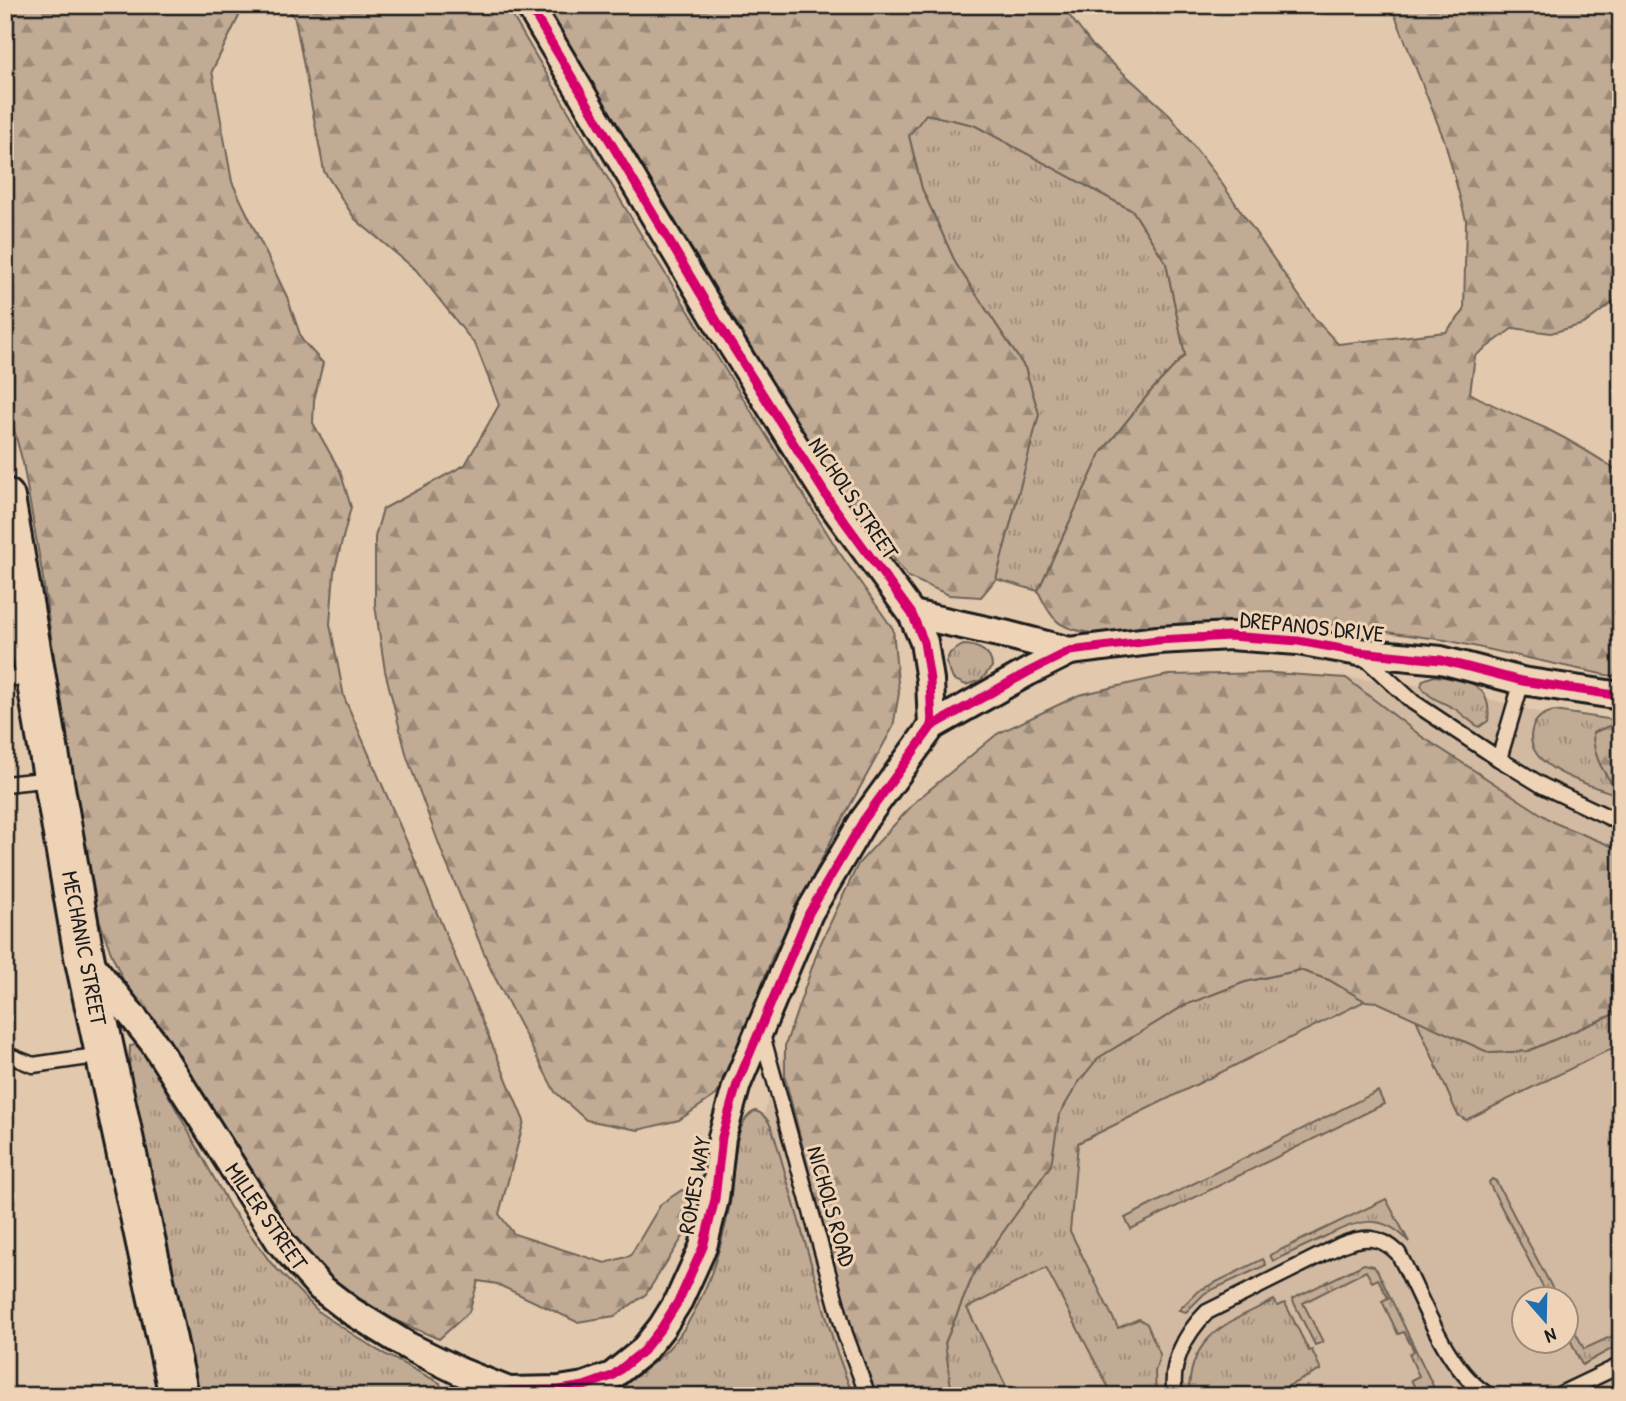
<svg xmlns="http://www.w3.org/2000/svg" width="1626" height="1401" font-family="'Patrick Hand',sans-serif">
<defs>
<pattern id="grass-tufts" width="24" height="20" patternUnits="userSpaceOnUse" patternTransform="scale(1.75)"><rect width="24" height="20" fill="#c1ab95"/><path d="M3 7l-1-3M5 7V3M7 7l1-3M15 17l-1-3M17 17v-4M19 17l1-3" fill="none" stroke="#9c8a79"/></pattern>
<pattern id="forest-firs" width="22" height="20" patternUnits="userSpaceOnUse" patternTransform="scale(1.75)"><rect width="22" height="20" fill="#c1ab95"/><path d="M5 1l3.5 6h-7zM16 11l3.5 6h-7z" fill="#9c8a79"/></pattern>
</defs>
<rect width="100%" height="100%" fill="#e2c8ad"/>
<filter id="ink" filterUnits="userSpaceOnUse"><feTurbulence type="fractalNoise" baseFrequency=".0143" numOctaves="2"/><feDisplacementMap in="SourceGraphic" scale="14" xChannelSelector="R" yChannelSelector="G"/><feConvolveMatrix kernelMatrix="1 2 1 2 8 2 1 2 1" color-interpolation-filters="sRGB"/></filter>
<g filter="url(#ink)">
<path fill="#d2b9a1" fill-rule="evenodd" d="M1273 673 1352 678 1453 689 1581 724 1621 727V1396H621L688 1347 735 1256 766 1107 797 1009 819 947 858 864 917 800 997 734 1079 695 1168 675ZM1524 1300H1566V1342H1524Z"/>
<g fill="url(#grass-tufts)" stroke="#6e6458" stroke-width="2">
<polygon points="926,114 974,125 1133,211 1166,263 1185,355 1151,391 1101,453 1038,591 996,579 1039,414 1025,368 956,264 922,189 909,136"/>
<path d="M963 645C977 645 992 652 992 667L981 680 966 685 953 679 946 662 950 653Z"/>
<path d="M1434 676C1464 679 1493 682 1488 721L1479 727C1470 722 1463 714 1455 709 1442 701 1429 699 1421 686L1423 680Z"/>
<path d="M1555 711 1621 721V725L1609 726 1593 733C1594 756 1604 777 1621 792V796C1594 786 1522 769 1532 730 1535 718 1543 713 1555 711Z"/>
<polygon points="1300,970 1329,980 1365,1001 1078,1143 1070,1231 1118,1328 1139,1319 1147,1324 1160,1354 1155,1372 1156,1396 1113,1396 1046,1268 967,1308 1011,1396 952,1396 945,1343 974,1273 1050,1165 1059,1115 1078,1083 1098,1058 1185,1005 1245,982"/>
<polygon points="1621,1011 1621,1044 1466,1120 1458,1115 1455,1109 1416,1019 1490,1053 1528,1051"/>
<polygon points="135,1045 143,1049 230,1207 271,1263 320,1313 377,1350 440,1383 443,1396 199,1396 129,1068 130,1046"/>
<polygon points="1378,1091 1384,1104 1131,1229 1125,1218"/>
<path d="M756 1111C771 1117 773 1133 778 1148L835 1347 853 1396H613L617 1390C634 1378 652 1365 667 1350 701 1315 721 1252 730 1204 734 1181 731 1119 756 1111Z"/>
<polygon points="1492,1179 1496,1181 1558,1299 1549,1299 1490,1185 1489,1182"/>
<path d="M1386 1199 1409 1242C1381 1211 1357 1221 1324 1237 1307 1245 1290 1253 1273 1261L1270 1255Z"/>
<polygon points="1263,1259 1266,1265 1205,1293 1186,1312 1179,1310 1198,1291"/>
<polygon points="1364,1264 1373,1266 1377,1270 1438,1396 1419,1396 1411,1380 1419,1376 1409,1354 1414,1351 1404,1332 1398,1334 1382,1301 1388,1298 1378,1279 1372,1282 1366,1271 1303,1303 1323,1342 1315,1345 1292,1299"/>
<path d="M1274 1300 1278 1306 1285 1303 1309 1351 1312 1350 1321 1370 1268 1396H1189C1188 1334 1228 1323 1274 1300Z"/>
<polygon points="1567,1316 1584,1349 1610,1337 1616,1339 1617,1346 1582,1365 1567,1333"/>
</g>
<g fill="url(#forest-firs)" stroke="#6e6458" stroke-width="2">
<polygon points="5,5 252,5 240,14 212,71 232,182 287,297 302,340 323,363 314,400 313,423 340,471 351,507 334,572 330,624 344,697 413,856 524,1121 499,1214 514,1234 605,1263 630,1256 661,1204 682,1190 694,1196 690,1226 646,1294 615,1316 577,1322 497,1284 478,1281 469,1312 439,1339 364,1307 309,1257 236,1152 186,1069 128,991 111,953 99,919 70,771 42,572 23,463 5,396"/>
<polygon points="285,5 506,5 640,233 839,552 893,629 899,693 893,727 834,835 773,955 729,1074 716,1095 679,1120 638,1130 586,1120 555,1092 492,972 443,855 407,757 385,671 375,605 375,537 383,509 465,465 499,405 476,346 416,270 355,219 324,171 295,19"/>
<path d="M545 5H1061L1093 46 1167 112 1216 175 1315 319 1338 344 1446 332 1464 311 1466 220 1445 142 1391 5H1621V296L1584 324 1551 333 1513 328 1475 356 1470 393C1494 407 1519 416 1545 428 1571 441 1596 456 1621 473V676L1606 675 1445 640 1291 619 1091 633C1057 628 1053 621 1038 591L1101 453 1151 391 1185 355 1166 263 1133 211 974 125 926 114 909 136 922 189 956 264 1025 368 1039 414 996 579 981 597 949 595 908 577 819 460Z"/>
<polygon points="1273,673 1346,678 1421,736 1555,823 1621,850 1621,1011 1528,1051 1490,1053 1377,1002 1365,1001 1329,980 1300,970 1245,982 1185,1005 1098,1058 1078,1083 1059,1115 1051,1165 974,1273 945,1343 952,1396 876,1396 850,1330 785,1078 785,1046 819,947 858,864 917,800 997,734 1079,695 1168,675"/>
<path d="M1621 725V792C1604 777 1593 756 1593 733L1609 726Z"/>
</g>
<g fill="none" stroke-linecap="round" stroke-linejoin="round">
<defs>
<g id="service">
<polyline points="1362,655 1413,702 1499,759 1543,786 1621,823"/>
<polyline points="5,672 12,678 33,678"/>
<polyline points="1499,759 1522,681"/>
<polyline points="5,784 52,779"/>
<polyline points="761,1031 845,1334 868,1396"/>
<polyline points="5,1054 33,1065 103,1055"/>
<path d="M1175 1396C1169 1364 1185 1334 1207 1312L1341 1245C1363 1236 1380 1235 1398 1253 1422 1296 1446 1372 1490 1396"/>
<polyline points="1556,1396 1621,1365"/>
</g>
<g id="minor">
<polyline points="912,614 1008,635 1070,651"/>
<polyline points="932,726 1028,672 1070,651 1158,640 1230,636 1298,641 1359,652 1441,660 1522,681 1621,696"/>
<polyline points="90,963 154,1043 280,1242 321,1288 351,1311 408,1346 459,1371 509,1391"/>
<polyline points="498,1396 509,1391 559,1390 584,1386 612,1376 643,1351 662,1327 679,1300 703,1247 715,1199 722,1137 737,1084 809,913 863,821 932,726 930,680 924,642 912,614 831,503 721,328 529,5"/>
</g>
<polyline id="primary" points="5,498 84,956 179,1396"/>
</defs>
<use href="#service" stroke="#1c1c1c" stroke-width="19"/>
<use href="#minor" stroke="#1c1c1c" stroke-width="32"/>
<use href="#primary" stroke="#1c1c1c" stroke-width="44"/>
<use href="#service" stroke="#efd3b6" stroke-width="14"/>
<use href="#minor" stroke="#efd3b6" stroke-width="26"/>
<use href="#primary" stroke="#efd3b6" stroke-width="38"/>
<defs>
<g id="cycleway">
<polyline points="932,726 1028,672 1070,651 1158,640 1230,636 1298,641 1359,652 1441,660 1522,681 1621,696"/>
<polyline points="498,1396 509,1391 559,1390 584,1386 612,1376 643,1351 662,1327 679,1300 703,1247 715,1199 722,1137 737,1084 809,913 863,821 932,726 930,680 924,642 912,614 831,503 721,328 529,5"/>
</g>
</defs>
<use href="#cycleway" stroke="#efd3b6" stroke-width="13"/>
<use href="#cycleway" stroke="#d6006c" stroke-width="9"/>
</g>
</g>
<g text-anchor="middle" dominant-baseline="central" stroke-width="6" stroke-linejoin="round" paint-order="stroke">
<g font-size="23" fill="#1c1c1c" stroke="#efd3b6">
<text transform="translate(854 498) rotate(56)">NICHOLS STREET</text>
<text transform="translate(1312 626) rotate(6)">DREPANOS DRIVE</text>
<text transform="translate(85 948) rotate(79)">MECHANIC STREET</text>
<text transform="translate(694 1185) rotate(-80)">ROMES WAY</text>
<text transform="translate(832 1206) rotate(74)">NICHOLS ROAD</text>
<text transform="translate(267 1216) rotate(55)">MILLER STREET</text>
</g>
</g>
<rect width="1626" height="1401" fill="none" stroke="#efd3b6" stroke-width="28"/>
<rect x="14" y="14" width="1598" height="1373" fill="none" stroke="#1c1c1c" stroke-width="2.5" filter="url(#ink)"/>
<g transform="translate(1545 1320) rotate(160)"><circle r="33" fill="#efd3b6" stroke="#9b8a78" stroke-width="2"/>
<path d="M0-5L12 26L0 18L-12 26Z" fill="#1f6fb2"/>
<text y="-10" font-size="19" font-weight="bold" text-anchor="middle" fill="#1c1c1c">N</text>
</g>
</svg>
